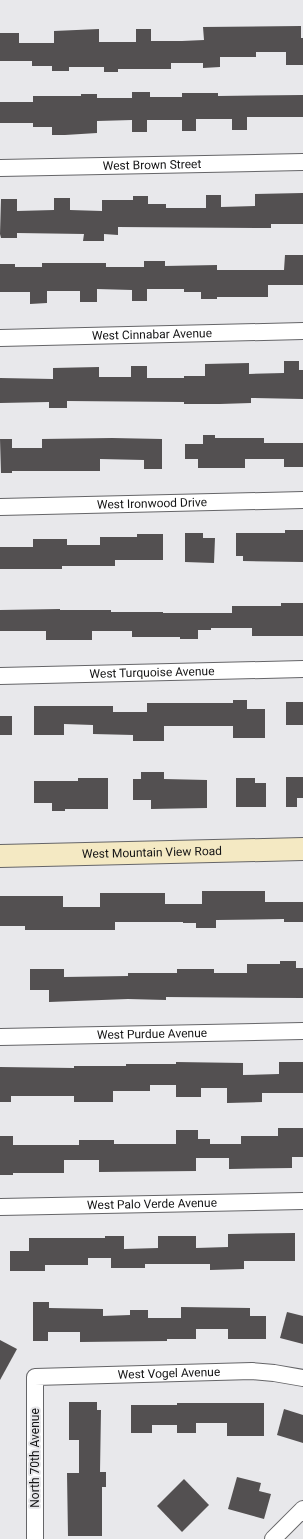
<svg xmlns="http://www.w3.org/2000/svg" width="303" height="1539" font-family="Roboto,sans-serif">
<rect width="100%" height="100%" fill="#e8e8eb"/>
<g fill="#535051">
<polygon points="301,26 301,38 303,38 303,65 286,65 286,52 256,52 256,57 220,57 220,67 203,68 203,63 171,63 171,69 118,69 118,72 104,72 104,67 69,67 69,71 52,71 52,66 32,66 32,61 0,61 0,33 19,33 19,43 54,43 54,31 99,29 99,42 136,42 136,29 151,29 151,41 182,41 204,40 203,27"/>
<polygon points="132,92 150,92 150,97 182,97 182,93 218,93 218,96 303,95 303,117 247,117 247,130 232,130 232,119 196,119 196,131 182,131 182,120 147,120 147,132 132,132 132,120 97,121 97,133 65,135 52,135 52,127 33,127 33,123 0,123 0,102 33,102 33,96 81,96 81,94 97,94 97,98 132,98"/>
<polygon points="303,193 303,224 271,224 271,228 118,227 118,235 104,234 104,241 83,241 84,234 17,233 17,238 1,238 0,234 1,199 17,199 17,211 54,210 54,198 70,198 70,210 102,211 102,200 133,200 133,196 148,196 148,204 166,204 166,208 206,208 206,195 221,195 221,207 255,206 255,194"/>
<polygon points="285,255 303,255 303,285 268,285 268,297 217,297 217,299 201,299 201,292 184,292 184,289 147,289 147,301 132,301 132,290 97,289 97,302 80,302 80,291 47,291 47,303 30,304 30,292 0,292 0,264 15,264 15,267 42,267 42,263 106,263 106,267 144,267 144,261 165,261 165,266 217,265 217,270 284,270"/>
<polygon points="284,361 299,361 299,370 303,370 303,399 251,398 251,403 220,404 184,404 184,402 67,401 67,408 49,408 49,402 0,403 0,378 53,379 53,368 99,367 99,377 131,377 131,366 147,366 147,378 184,378 184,376 205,376 205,364 249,363 249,374 284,373"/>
<polygon points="203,435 215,435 215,438 264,438 264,443 303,443 303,467 284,467 284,459 245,459 245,468 198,468 198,459 185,459 185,444 203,444"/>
<polygon points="112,438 162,439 162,469 144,469 144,460 100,459 100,471 12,471 12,473 1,473 0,439 12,439 12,448 42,448 42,439"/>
<polygon points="285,530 303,530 303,562 243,561 243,556 236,556 236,533 285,533"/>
<polygon points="185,533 203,533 203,538 215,538 214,563 185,562"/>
<polygon points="137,534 163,534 163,560 115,560 115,566 62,566 62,569 0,569 0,547 33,547 33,539 67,539 67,545 100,545 100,537 137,537"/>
<polygon points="281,603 303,603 303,636 252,636 252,628 211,628 211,630 198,630 198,639 180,639 180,637 132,637 132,631 92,631 92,640 46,640 46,631 0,631 0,610 60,609 60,610 111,610 111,612 163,612 163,613 232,613 232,606 281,606"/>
<polygon points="233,700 247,700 247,709 265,709 265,738 233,738 233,726 164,726 164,741 133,741 133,735 93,734 93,725 64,724 64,735 34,735 34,706 113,706 113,712 147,712 147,703 233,703"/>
<rect x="286" y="702" width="17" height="23"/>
<rect x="0" y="716" width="12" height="19"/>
<polygon points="141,772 164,772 164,779 207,780 207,808 151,809 151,800 133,800 133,779 141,779"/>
<polygon points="286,777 303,777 303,798 297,798 297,807 286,807"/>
<polygon points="78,778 108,778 108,809 65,809 65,811 52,811 52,803 34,803 34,781 78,781"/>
<polygon points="236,778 255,778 255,783 266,783 266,807 236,807"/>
<polygon points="202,891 265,891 265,902 303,902 303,922 284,922 284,919 216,920 216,928 196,928 196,923 183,923 183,922 115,922 115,930 25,930 25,926 0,926 0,896 63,896 63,907 100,907 100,893 165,893 165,904 202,904"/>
<polygon points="280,961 296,961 296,968 303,968 303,998 166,997 166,1000 128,999 49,1002 49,990 30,990 30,969 64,969 64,977 128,976 128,973 177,973 177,969 214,969 214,973 247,973 247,964 280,964"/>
<polygon points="176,1062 243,1063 243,1075 279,1074 279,1062 303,1062 303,1093 262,1093 262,1102 227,1103 227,1088 201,1088 201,1097 176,1097 176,1085 150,1085 150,1091 113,1091 113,1102 74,1102 74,1096 11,1096 11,1102 0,1102 0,1067 74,1068 74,1066 126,1066 126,1064 176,1064"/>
<polygon points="278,1128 303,1128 303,1157 292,1157 292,1168 229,1169 229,1158 196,1158 196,1171 99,1172 99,1160 64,1160 64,1173 13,1173 13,1175 0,1175 0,1136 13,1136 13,1145 79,1145 79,1140 114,1140 114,1144 176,1144 176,1130 198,1130 198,1139 210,1139 210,1144 241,1144 241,1136 278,1136"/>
<polygon points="295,1233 295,1261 244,1261 244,1269 210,1270 210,1264 145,1264 145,1268 111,1268 111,1258 88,1258 88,1265 45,1265 45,1271 10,1271 10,1251 29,1251 29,1238 105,1238 105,1236 124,1236 124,1249 158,1248 158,1236 196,1236 196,1248 228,1247 228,1234"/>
<polygon points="33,1302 49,1302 49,1308 103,1309 103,1316 130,1315 130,1310 148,1310 148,1318 181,1318 181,1307 250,1308 250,1316 266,1316 266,1339 228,1339 228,1329 196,1329 196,1339 167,1339 167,1341 80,1342 80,1332 48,1332 48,1341 33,1341"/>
<polygon points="287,1312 303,1316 303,1344 280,1338"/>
<polygon points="0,1340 17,1349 0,1380"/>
<polygon points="69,1402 97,1402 97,1410 101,1410 100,1472 106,1472 106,1487 102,1487 102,1536 68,1536 67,1473 79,1473 79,1440 69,1440"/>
<polygon points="177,1403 264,1403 264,1436 227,1436 227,1423 196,1423 196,1433 177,1433 177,1425 152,1425 152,1433 131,1433 131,1405 177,1405"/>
<polygon points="284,1409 303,1415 303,1443 277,1435"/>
<polygon points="237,1477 261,1483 259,1491 271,1494 264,1519 228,1509"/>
<polygon points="184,1479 209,1505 182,1532 157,1506"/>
</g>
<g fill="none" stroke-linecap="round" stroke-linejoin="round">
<defs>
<g id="street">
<path id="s1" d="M0 168 303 162"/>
<path id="s2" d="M0 338 303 331"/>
<path id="s3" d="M0 507 303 500"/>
<path id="s4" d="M0 676 303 669"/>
<path id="s5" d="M0 1037 303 1031"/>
<path id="s6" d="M0 1207 303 1201"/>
<path id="s7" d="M35 1539V1377L252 1371 274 1373 303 1378"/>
<polyline points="273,1539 303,1509"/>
</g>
<g id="secondary">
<path id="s8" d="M0 856 303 849"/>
</g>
</defs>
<use href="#street" stroke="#656568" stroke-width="18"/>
<use href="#secondary" stroke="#656568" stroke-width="24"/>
<use href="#street" stroke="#fff" stroke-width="16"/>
<use href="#secondary" stroke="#f4e9c3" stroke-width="22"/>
</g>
<g text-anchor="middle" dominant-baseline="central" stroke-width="4" stroke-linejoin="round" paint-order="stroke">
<g font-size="12" fill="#141415" stroke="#e8e8eb">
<text stroke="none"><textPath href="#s1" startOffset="152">West Brown Street</textPath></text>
<text stroke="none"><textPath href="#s2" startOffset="152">West Cinnabar Avenue</textPath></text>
<text stroke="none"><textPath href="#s3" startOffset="152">West Ironwood Drive</textPath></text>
<text stroke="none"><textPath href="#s4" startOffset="152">West Turquoise Avenue</textPath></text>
<text stroke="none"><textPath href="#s8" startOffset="152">West Mountain View Road</textPath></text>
<text stroke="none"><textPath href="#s5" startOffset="152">West Purdue Avenue</textPath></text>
<text stroke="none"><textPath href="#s6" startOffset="152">West Palo Verde Avenue</textPath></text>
<text stroke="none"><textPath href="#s7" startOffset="296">West Vogel Avenue</textPath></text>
<text transform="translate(35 1458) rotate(-90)">North 70th Avenue</text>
</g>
</g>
</svg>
